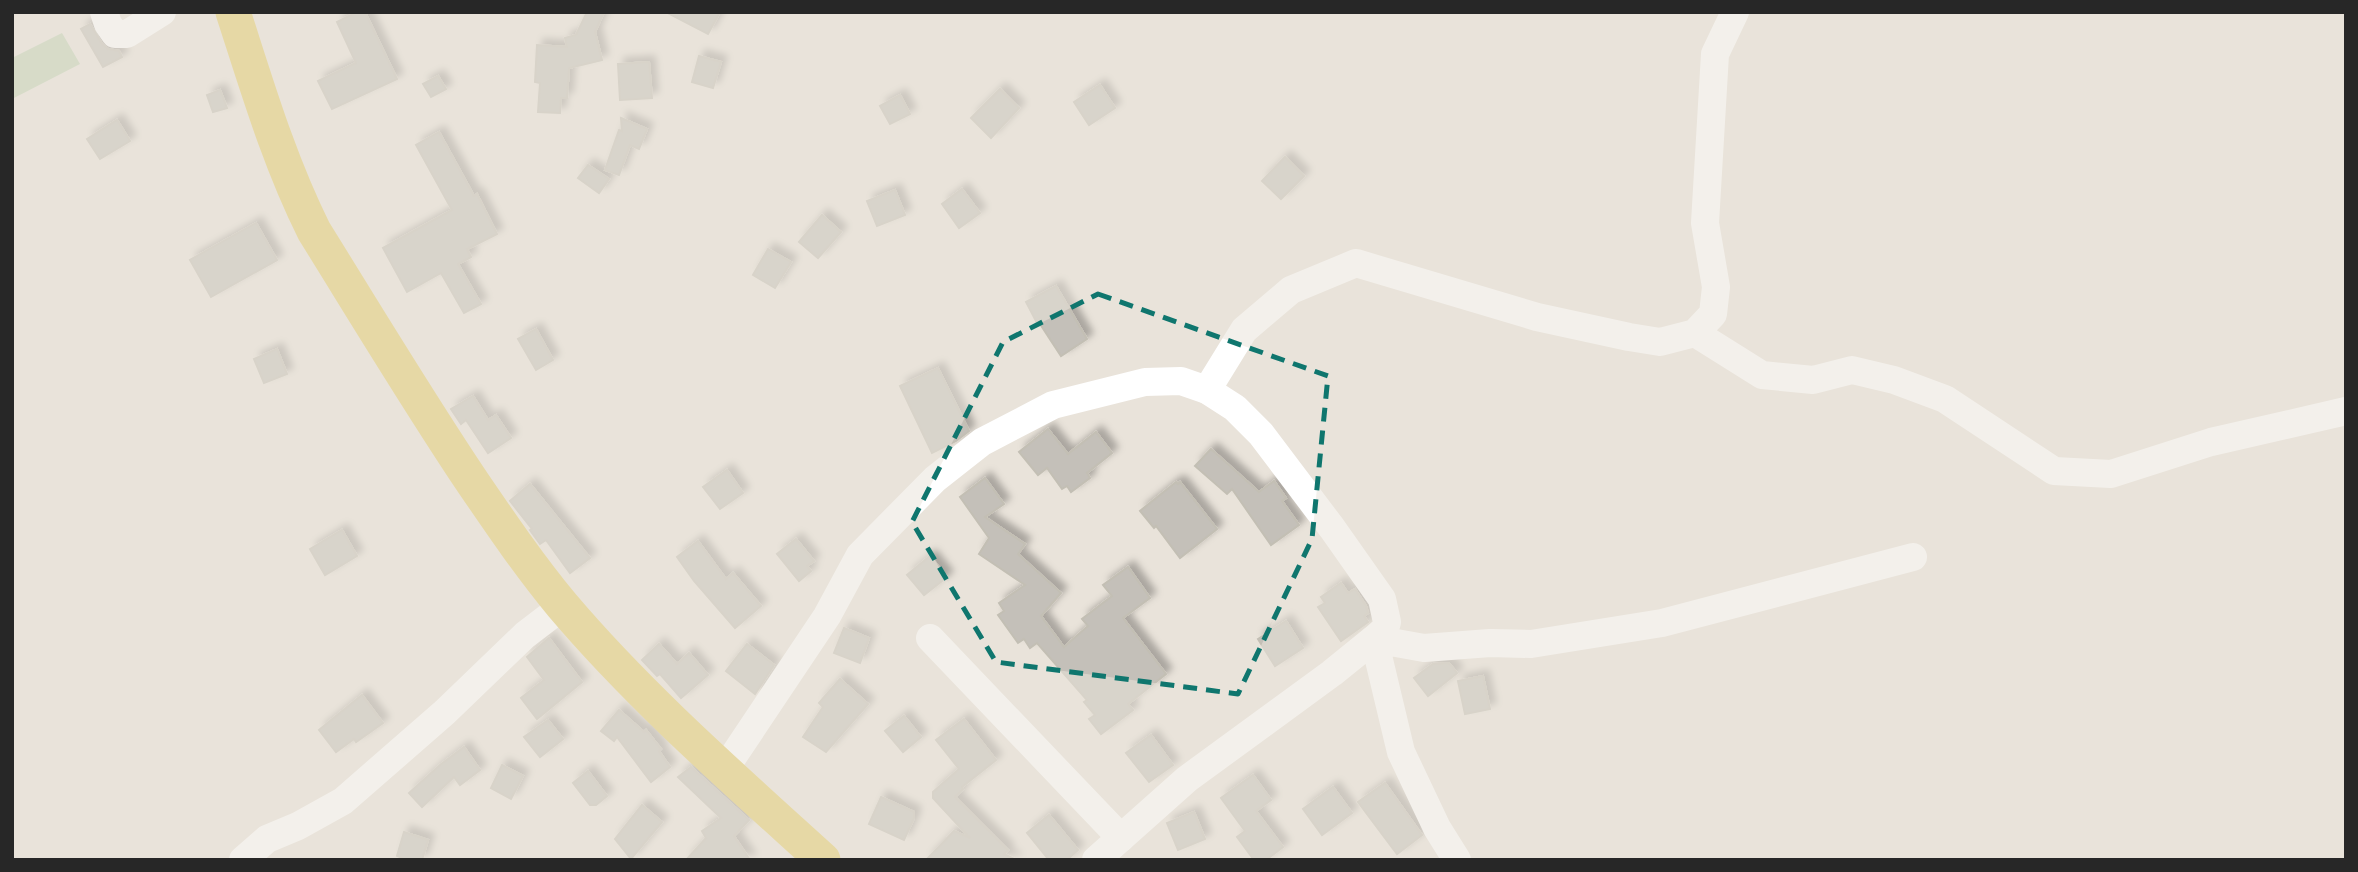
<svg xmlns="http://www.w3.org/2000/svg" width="2358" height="872" font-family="Cabin,sans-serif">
<defs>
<filter id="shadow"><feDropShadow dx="6" dy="-6" stdDeviation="3.5" flood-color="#0004"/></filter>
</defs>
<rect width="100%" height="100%" fill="#e9e3da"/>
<polygon fill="#c0d1b2" points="62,33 80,64 12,99 12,58"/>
<g fill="#c4c0b9" stroke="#c3bfb4" stroke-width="2" filter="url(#shadow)">
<polygon points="357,12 365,12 397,79 332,109 318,81 356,63 337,22"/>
<polygon points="587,12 604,12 595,32 602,60 569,68 567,98 561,98 560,113 538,112 540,83 535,82 537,45 567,47 565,38 576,35"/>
<polygon points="666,12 720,12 708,34"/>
<polygon points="90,24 102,44 108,49 119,51 122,57 103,67 81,29"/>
<polygon points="699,56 721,62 713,88 692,82"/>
<polygon points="649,62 652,98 620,100 618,64"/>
<polygon points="438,76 446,89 431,97 423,84"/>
<polygon points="1100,85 1115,108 1089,125 1074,102"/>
<polygon points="1000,89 1019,108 991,138 971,118"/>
<polygon points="220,90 227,108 213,112 207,95"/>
<polygon points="900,95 910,114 890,124 880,106"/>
<polygon points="621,118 647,129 639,149 630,145 619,175 605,170 619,130 622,131"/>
<polygon points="117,120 130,141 100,159 87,139"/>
<polygon points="439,132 474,196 477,194 497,234 467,249 471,257 458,264 481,304 464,313 441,273 407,292 383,248 452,210 416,145"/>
<polygon points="1285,157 1304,176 1281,199 1262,181"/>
<polygon points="588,165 609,179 599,193 578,178"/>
<polygon points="962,189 980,213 959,228 942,204"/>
<polygon points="895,190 905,215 877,226 867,201"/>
<polygon points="822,215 841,232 818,258 799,242"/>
<polygon points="256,223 277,260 211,297 190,260"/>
<polygon points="768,249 791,262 775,288 753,275"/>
<polygon points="1056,286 1087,339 1061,356 1040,324 1038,325 1026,302"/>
<polygon points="536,329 553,360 536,370 518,339"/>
<polygon points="277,349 287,374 264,383 254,359"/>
<polygon points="938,368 969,431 956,441 932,453 900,386"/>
<polygon points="473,396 488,420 496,415 511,438 488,453 466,420 461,424 451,409"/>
<polygon points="1048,429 1068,454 1096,432 1112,453 1087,473 1090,478 1071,492 1067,486 1062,489 1047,468 1038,475 1019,452"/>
<polygon points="1211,449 1259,492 1274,481 1286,498 1282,501 1299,525 1271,545 1232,489 1227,494 1195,466"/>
<polygon points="727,470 743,493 720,509 703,487"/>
<polygon points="985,478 1004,504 985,517 1025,544 1018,554 1061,593 1041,616 1064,647 1088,626 1082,619 1112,596 1103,585 1128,567 1150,598 1123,618 1166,674 1128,704 1133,710 1101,734 1089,719 1095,715 1084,702 1087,700 1037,643 1030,648 1024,639 1018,643 998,615 1004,611 999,603 1025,585 979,554 989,538 960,497"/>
<polygon points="1176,482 1178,484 1180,482 1217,529 1180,558 1156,526 1154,528 1140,511"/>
<polygon points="530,484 590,558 570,573 546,540 540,544 530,530 532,529 510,501"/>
<polygon points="342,530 357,556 325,575 310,549"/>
<polygon points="796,539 814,561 807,566 811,571 799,581 777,554"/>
<polygon points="698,541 726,579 733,573 761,606 735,628 694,581 677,557"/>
<polygon points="930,556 947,577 924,595 907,575"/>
<polygon points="1341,583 1348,593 1355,589 1366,606 1368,613 1364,616 1368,622 1341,641 1318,607 1325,603 1321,597"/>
<polygon points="1286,621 1303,648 1275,666 1258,639"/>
<polygon points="844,628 869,638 860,663 834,653"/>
<polygon points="549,638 582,682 537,719 521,698 544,680 527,657"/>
<polygon points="659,644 677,664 689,653 708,675 681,698 660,674 657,676 642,660"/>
<polygon points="747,644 774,665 755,694 726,671"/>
<polygon points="1449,663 1457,673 1428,696 1414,678 1433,664"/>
<polygon points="1483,676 1490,709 1465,714 1458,681"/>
<polygon points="840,679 868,704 826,752 803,737 823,707 819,703"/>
<polygon points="362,695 383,723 356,742 354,739 336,752 319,730"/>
<polygon points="619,710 644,732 646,730 661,749 659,751 670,767 651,782 617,737 614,741 601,731"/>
<polygon points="904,716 921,737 903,752 885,731"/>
<polygon points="964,719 996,760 962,787 963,789 955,797 1008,850 1004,854 1016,860 926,860 954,831 970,838 933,798 933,792 959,769 936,740"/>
<polygon points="548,720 563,739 540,757 524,737"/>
<polygon points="1151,735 1173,765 1149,782 1126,753"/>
<polygon points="464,747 480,770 460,785 454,777 422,807 409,793 440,765"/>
<polygon points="502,765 523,776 511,799 491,788"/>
<polygon points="691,767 749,820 734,836 750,860 686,860 706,838 702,831 721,818 678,777"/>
<polygon points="588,771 607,796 596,805 590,805 573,783"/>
<polygon points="1253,775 1271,800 1256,811 1283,847 1266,860 1254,860 1237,837 1245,831 1221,798"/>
<polygon points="1385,783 1422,835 1397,854 1358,802"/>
<polygon points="1333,787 1352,813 1322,835 1303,809"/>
<polygon points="881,797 914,812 914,818 904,840 869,824"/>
<polygon points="642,805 662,822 631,859 615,839"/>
<polygon points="1194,812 1205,839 1178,850 1167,823"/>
<polygon points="1049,815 1078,850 1067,860 1049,860 1027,833"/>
<polygon points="404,832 428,840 422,860 407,860 397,856"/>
</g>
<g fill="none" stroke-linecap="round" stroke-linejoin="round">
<g stroke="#fff" stroke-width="28">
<polyline points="104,12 108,24 115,34 127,34 162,12"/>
<polyline points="1695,333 1762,375 1813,380 1852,370 1894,380 1945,399 2054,471 2111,474 2211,442 2346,411"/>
<polyline points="1207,390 1244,330 1291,290 1356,263 1537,317 1629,337 1660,342 1695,333 1713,314 1716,287 1705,223 1715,54 1735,12"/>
<polyline points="930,638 1121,838"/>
<polyline points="724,770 827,616 860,555 935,479 982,442 1053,405 1145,382 1181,381 1207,390 1235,408 1261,434 1332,528 1382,599 1387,622 1385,629 1374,639 1332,673 1187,779 1096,860"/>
<polyline points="243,860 267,839 298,826 343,801 445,712 525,635 563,606"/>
<polyline points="1457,860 1437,828 1401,752 1374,639 1424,648 1490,643 1531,644 1662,623 1913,557"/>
</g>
<path stroke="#e3cb65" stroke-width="35" d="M233 12C257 86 279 161 314 231 365 313 415 396 469 477 499 521 528 564 562 605 639 696 735 780 823 860"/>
</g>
<path d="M0 0H2358V872H0ZM1098 294 1328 376 1312 539 1238 694 996 662 912 522 1003 342Z" fill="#e9e3da" fill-opacity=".55" fill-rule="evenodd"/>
<path fill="none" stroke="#0f766e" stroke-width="5" stroke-dasharray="14 9" stroke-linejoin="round" d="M1098 294 1328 376 1312 539 1238 694 996 662 912 522 1003 342Z"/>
<rect width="2358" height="872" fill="none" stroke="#272727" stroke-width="28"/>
</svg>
